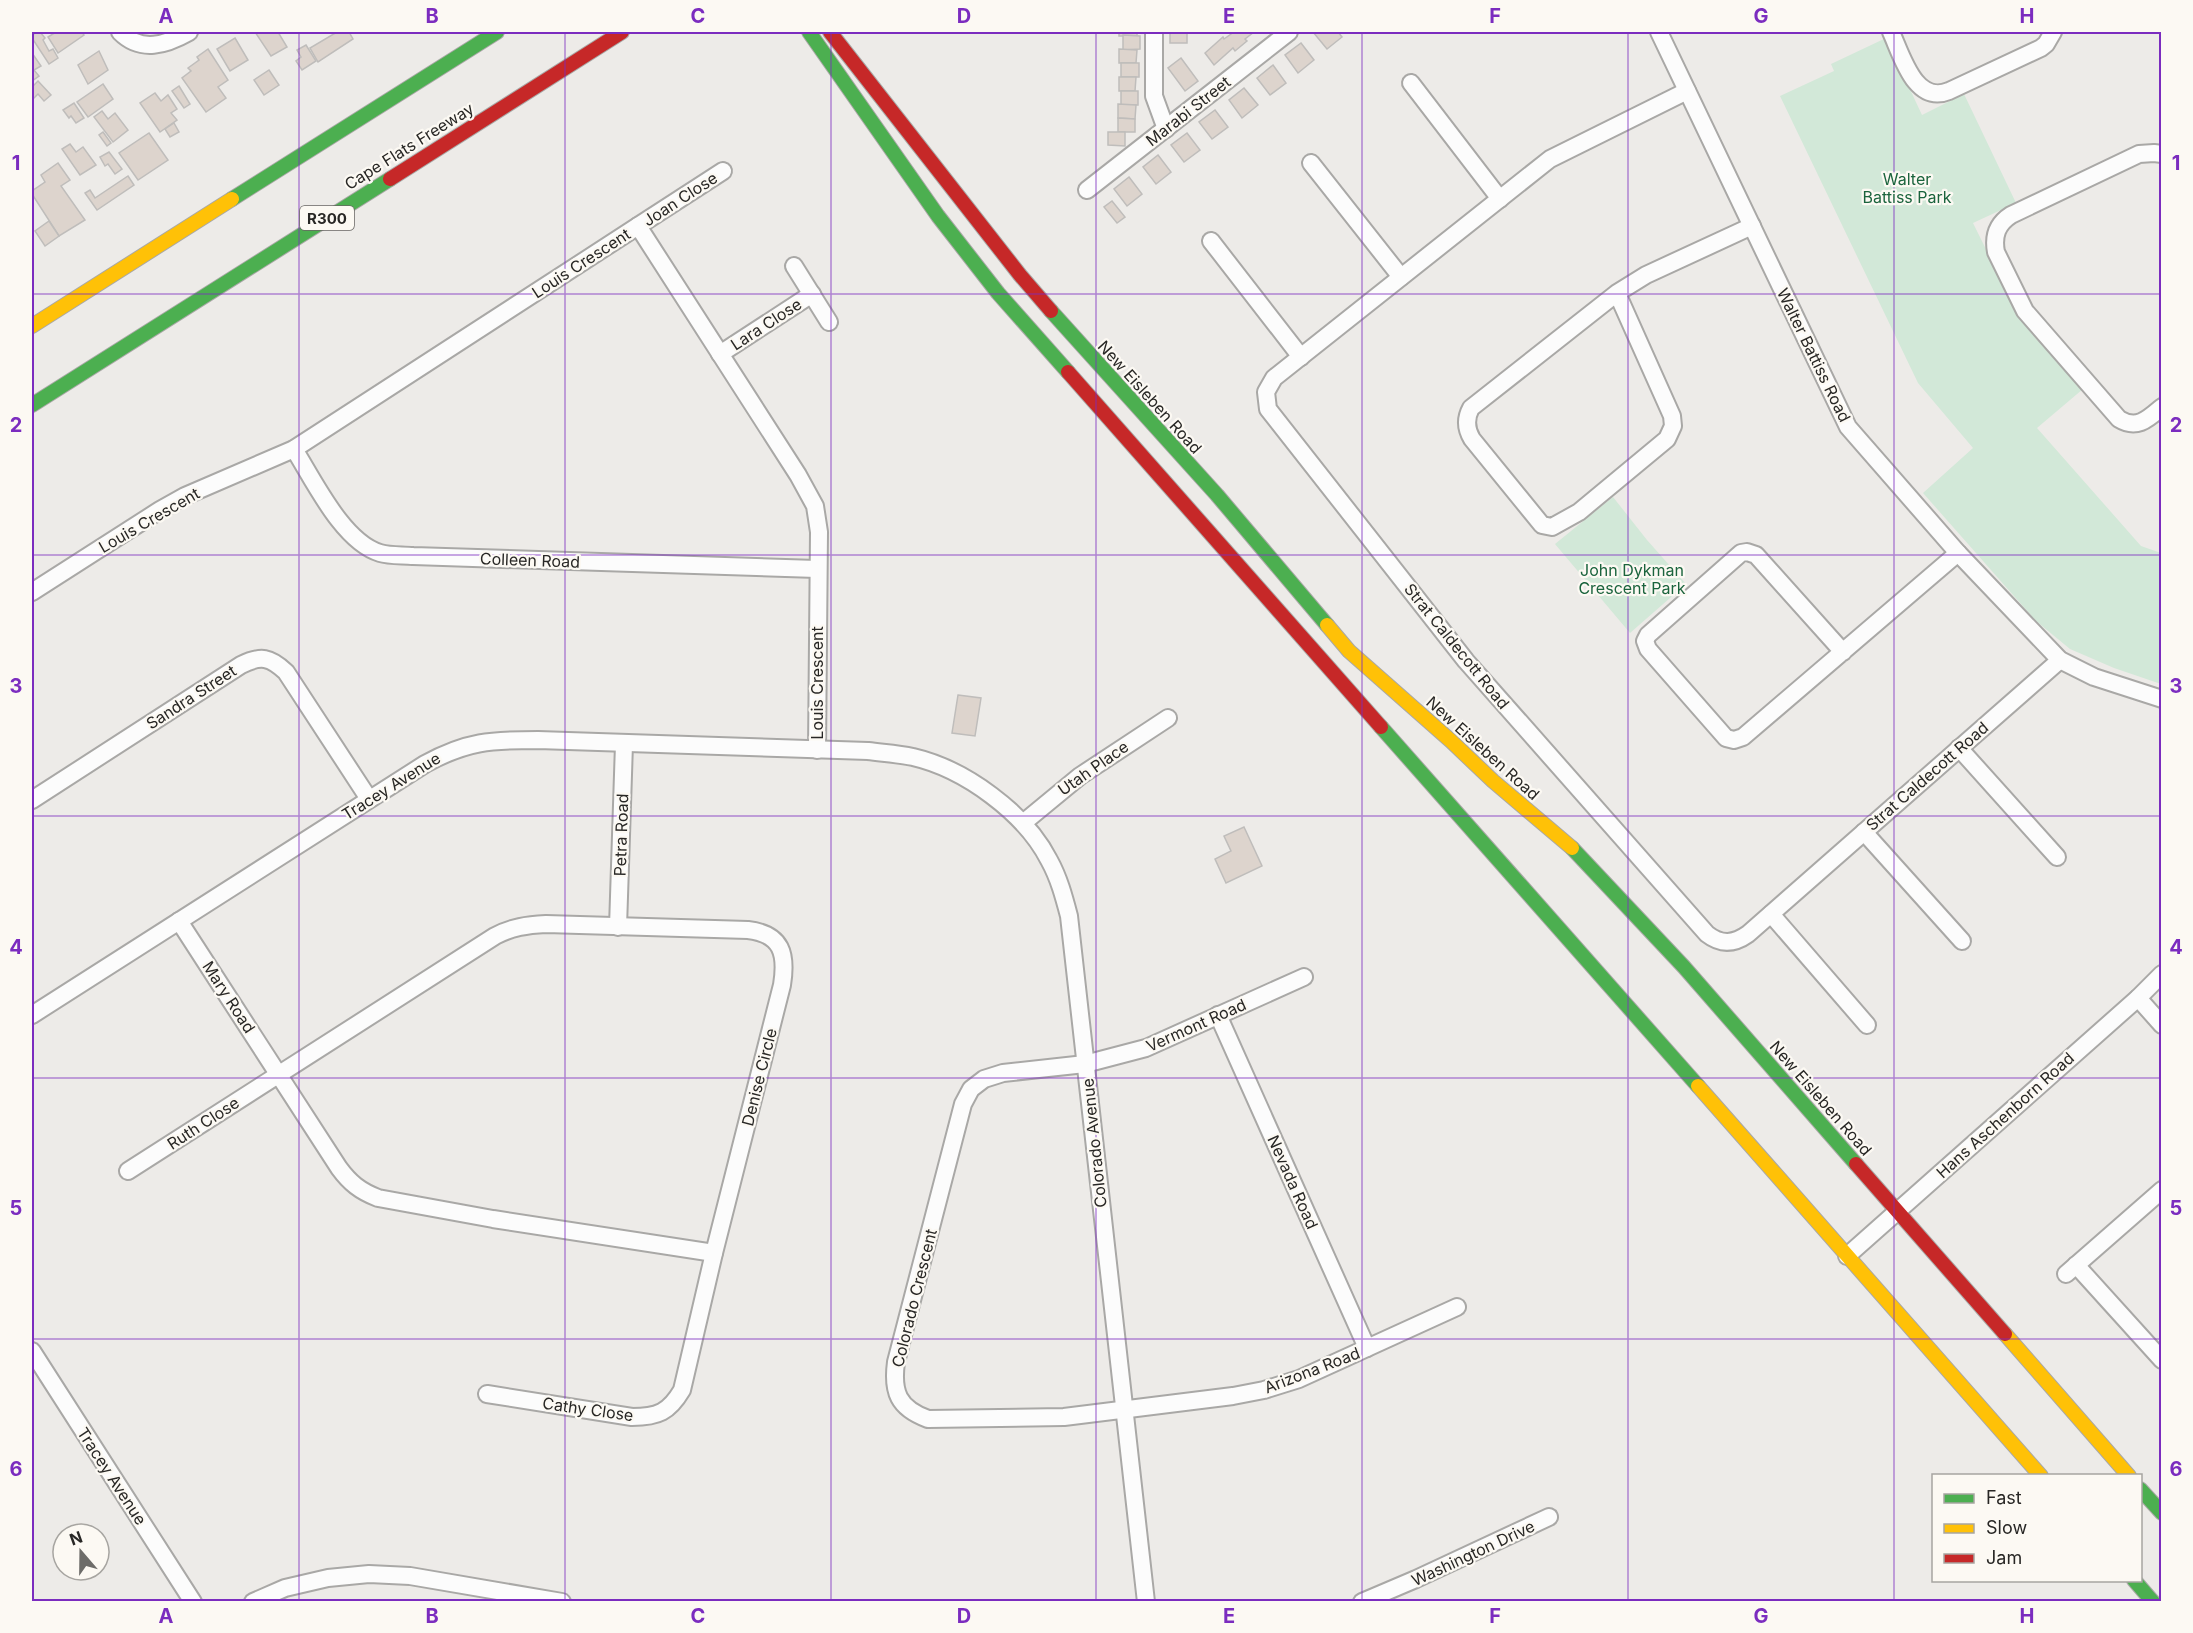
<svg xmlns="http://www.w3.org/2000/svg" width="2193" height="1633" font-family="Inter,sans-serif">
<rect width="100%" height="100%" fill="#edebe8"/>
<g fill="#d2e8d8">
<polygon points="1886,38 1922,115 1964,94 2016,203 1973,223 2018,314 2083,389 2037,428 2141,546 2161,553 2161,684 2114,668 2070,649 2036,621 1923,493 1973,448 1918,383 1780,96 1834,71 1831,64"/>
<polygon points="1613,497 1647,540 1686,584 1630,633 1555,544"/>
</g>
<g fill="#ddd4cd" stroke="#bfbdbb" stroke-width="1.5">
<polygon points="37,32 40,32 45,38 43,40 49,51 53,49 58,58 49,64 32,38 32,35"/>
<polygon points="56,32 82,32 84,35 58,53 48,37"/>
<polygon points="255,32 278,32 287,47 271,56"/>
<polygon points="337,32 349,32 353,39 318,62 310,48"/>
<rect x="1119" y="32" width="18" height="4"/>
<rect x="1170" y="32" width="17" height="11"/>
<polygon points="1234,32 1254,32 1245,39 1247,41 1235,51 1233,48 1214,65 1205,53 1223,37 1224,39"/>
<polygon points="1313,32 1338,32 1342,37 1327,49"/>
<polygon points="1123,35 1140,36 1140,49 1123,50"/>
<polygon points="235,38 248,60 230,71 217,49"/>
<polygon points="1301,43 1314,60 1298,73 1285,55"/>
<polygon points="306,45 316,61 302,70 296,61 301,57 297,50"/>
<polygon points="208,49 228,80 218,87 226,98 206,112 182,78 191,71 188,68 199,60 197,57"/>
<polygon points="1119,49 1137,50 1136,63 1119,63"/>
<polygon points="99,51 108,70 88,84 78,65"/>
<polygon points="32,53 41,66 34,70 39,76 32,81"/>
<polygon points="1181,58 1198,81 1185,91 1168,68"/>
<rect x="1121" y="63" width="18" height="14"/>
<polygon points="1273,65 1286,83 1270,95 1257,78"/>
<polygon points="269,70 279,85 264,95 254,80"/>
<polygon points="1119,77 1136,77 1135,91 1119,91"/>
<polygon points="38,81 51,95 44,101 38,94 32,100 32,87"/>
<polygon points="103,84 113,99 88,117 77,102"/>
<polygon points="179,86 190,104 184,108 172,91"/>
<polygon points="1244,88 1258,105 1242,118 1229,100"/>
<rect x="1121" y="91" width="17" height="14"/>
<polygon points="155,93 161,101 168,95 177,109 171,113 177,120 160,132 140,103"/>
<polygon points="74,103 84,118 76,123 71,116 69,118 63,110"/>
<polygon points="1118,104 1136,105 1135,119 1118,118"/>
<polygon points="1215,110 1228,127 1212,139 1199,122"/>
<polygon points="102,111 108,119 115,113 128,130 113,142 94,117"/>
<polygon points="1118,118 1135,119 1135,132 1118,132"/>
<polygon points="174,123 179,132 170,137 165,129"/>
<polygon points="103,132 111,143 107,146 99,135"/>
<polygon points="1108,132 1125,132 1125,146 1108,145"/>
<polygon points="149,133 168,160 138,180 119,153"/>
<polygon points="1187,133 1200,150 1184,162 1171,145"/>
<polygon points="70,144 76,152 83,147 96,165 80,175 62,149"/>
<polygon points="109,152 122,169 115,174 108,164 105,166 100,157"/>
<polygon points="1158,155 1171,172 1156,184 1143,167"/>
<polygon points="58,163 70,180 61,186 85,220 59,236 32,194 32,191 45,182 41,175"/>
<polygon points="128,176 134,185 97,210 85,193 90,190 95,198"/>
<polygon points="1129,177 1142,194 1127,206 1114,189"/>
<polygon points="1112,201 1125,217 1117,223 1104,207"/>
<polygon points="49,221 59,236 45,246 35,231"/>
<polygon points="958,695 981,698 975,736 952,733"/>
<polygon points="1244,827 1262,866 1226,883 1215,859 1231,851 1224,836"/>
</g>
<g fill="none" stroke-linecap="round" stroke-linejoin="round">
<defs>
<g id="street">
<path d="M120 32C141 53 166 45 189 32"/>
<polyline points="1154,32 1154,96 1166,129"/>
<polyline points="1659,32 1848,427 1958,553 2060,660 2094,677 2162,699"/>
<path d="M1891 32C1902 56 1915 105 1949 91L2041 48 2046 44 2053 32"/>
<polyline points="1411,83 1500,199"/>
<path d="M1687 91 1550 159 1274 378 1266 392 1268 409 1466 661 1707 934C1721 945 1734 944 1748 934L2060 660"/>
<path d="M2162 154 2154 153 2139 154 2011 215C1997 224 1993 236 1996 252L2025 311 2119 419C2137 430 2148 419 2162 407"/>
<polyline points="1311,163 1401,277"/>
<polyline points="1087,190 1289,32"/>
<polyline points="638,226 723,171"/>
<polyline points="1211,241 1301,357"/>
<polyline points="794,266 829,322"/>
<path d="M1617 293 1672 416 1673 426 1667 439 1579 512 1552 527 1542 525 1472 439C1466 429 1465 419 1471 408L1617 293 1646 275 1752 226"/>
<polyline points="720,354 812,294"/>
<path d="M294 449C314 481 343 542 380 553 390 556 402 555 413 556L817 569"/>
<polyline points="32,592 160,510 185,496 294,449 638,226 798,475 815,506 819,532 817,750"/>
<polyline points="1843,652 1756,555 1747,552 1741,553 1648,635 1645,641 1648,649 1726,738 1734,740 1743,737 1958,553"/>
<polyline points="1959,748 2057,857"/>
<path d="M32 800 241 665C261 655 270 657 286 672L369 799"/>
<polyline points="1023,823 1080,776 1168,718"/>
<polyline points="1864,832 1962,941"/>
<polyline points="1771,914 1867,1025"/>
<path d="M179 921 339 1168C350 1183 360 1191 378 1198L493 1219 714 1253"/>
<polyline points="618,927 624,744"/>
<path d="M1304 977 1146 1048 1085 1064 1003 1073 984 1079 971 1089 963 1104 896 1362C892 1392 898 1408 928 1419L1064 1417 1233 1396 1264 1390 1299 1379 1457 1307"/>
<polyline points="2138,998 2162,1025"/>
<path d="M32 1015 425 764C467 741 491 740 538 740L868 751C883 753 898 754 913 757 965 769 1025 813 1049 860 1059 878 1064 897 1069 916L1146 1602"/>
<polyline points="1218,1015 1367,1348"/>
<path d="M128 1171 495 936C512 927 527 925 546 924L748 930C782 934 787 954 782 985L714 1253 682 1390C669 1412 658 1417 632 1417L487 1394"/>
<polyline points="1847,1256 2138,998 2162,974"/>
<polyline points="2076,1265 2162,1360"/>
<polyline points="2066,1274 2162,1190"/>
<polyline points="32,1351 193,1602"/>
<polyline points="253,1602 285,1588 328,1578 369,1574 410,1576 562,1602"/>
<polyline points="1362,1602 1416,1579 1549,1517"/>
</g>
<g id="fast">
<polyline points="809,32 938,216 998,293 1068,372"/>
<polyline points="232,199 497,32"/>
<polyline points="1051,311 1217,495 1327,625"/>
<polyline points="32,405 390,179"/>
<polyline points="1381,727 1698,1086"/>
<polyline points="1572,848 1684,967 1856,1164"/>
<polyline points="2140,1489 2162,1513"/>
<polyline points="2134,1580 2153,1602"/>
</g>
<g id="slow">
<polyline points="32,326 232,199"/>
<polyline points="1327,625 1349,651 1451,741 1493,781 1572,848"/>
<polyline points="1698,1086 2041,1476"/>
<polyline points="2005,1334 2129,1476"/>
</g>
<g id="jam">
<polyline points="830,32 1020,275 1051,311"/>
<polyline points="390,179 622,32"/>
<polyline points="1068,372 1381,727"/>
<polyline points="1856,1164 2005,1334"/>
</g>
</defs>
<use href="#street" stroke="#a9a8a6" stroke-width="20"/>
<use href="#fast" stroke="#a9a8a6" stroke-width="16"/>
<use href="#slow" stroke="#a9a8a6" stroke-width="16"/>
<use href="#jam" stroke="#a9a8a6" stroke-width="16"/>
<use href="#street" stroke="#fcfcfc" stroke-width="16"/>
<use href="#fast" stroke="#4caf50" stroke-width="14"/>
<use href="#slow" stroke="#ffc107" stroke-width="14"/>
<use href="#jam" stroke="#c62828" stroke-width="14"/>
</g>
<path fill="none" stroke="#7b2cbf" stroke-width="1.5" stroke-opacity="0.55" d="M299 32V1602M565 32V1602M831 32V1602M1096 32V1602M1362 32V1602M1628 32V1602M1894 32V1602M32 294H2162M32 555H2162M32 816H2162M32 1078H2162M32 1339H2162"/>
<g text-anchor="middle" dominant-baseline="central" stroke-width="4.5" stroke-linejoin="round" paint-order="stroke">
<rect fill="#fcf9f3" stroke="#686663" stroke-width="1.5" x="300" y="206" width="54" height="24" rx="4.5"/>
<g font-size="15" font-weight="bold" fill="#282725">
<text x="327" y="218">R300</text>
</g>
<g font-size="16" fill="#282725" stroke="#fcf9f3">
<text transform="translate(1188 111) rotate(-38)">Marabi Street</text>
<text transform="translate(409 146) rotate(-32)">Cape Flats Freeway</text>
<text transform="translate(680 199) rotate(-33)">Joan Close</text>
<text transform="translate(581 263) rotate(-33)">Louis Crescent</text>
<text transform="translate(766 324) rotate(-33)">Lara Close</text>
<text transform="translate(1814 355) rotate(64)">Walter Battiss Road</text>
<text transform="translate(1150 397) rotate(48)">New Eisleben Road</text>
<text transform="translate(149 520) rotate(-30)">Louis Crescent</text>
<text transform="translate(530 560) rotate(2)">Colleen Road</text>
<text transform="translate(1457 646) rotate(51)">Strat Caldecott Road</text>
<text transform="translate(817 683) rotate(-90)">Louis Crescent</text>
<text transform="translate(191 697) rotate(-33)">Sandra Street</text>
<text transform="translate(1483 748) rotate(42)">New Eisleben Road</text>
<text transform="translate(1093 768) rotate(-35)">Utah Place</text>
<text transform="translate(1927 776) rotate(-41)">Strat Caldecott Road</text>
<text transform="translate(391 786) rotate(-32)">Tracey Avenue</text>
<text transform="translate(621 835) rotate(-88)">Petra Road</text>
<text transform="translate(229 997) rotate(57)">Mary Road</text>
<text transform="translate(1196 1025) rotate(-24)">Vermont Road</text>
<text transform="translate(759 1077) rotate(-76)">Denise Circle</text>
<text transform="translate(1821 1098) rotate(49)">New Eisleben Road</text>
<text transform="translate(2005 1115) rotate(-42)">Hans Aschenborn Road</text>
<text transform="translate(203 1123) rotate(-33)">Ruth Close</text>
<text transform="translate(1094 1143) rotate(-96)">Colorado Avenue</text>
<text transform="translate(1293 1182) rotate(66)">Nevada Road</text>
<text transform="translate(914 1298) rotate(-76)">Colorado Crescent</text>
<text transform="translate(1312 1370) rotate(-21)">Arizona Road</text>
<text transform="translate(588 1409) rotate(8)">Cathy Close</text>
<text transform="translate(112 1476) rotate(57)">Tracey Avenue</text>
<text transform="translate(1473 1553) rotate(-25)">Washington Drive</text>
</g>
<g font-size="16" fill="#1b643d" stroke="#fcf9f3">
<text x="1907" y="179">Walter<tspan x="1907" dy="18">Battiss Park</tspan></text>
<text x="1632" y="570">John Dykman<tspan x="1632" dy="18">Crescent Park</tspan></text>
</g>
</g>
<rect width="2193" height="1633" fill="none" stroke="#fcf9f3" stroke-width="66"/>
<rect x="1932" y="1474" width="210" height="108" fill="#fcf9f3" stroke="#a7a5a1" stroke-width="1.5"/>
<rect x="1944" y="1494" width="30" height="9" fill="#4caf50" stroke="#a7a5a1" stroke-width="1.5"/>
<text x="1986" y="1504" font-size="18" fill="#282725">Fast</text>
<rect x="1944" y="1524" width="30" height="9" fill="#ffc107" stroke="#a7a5a1" stroke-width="1.5"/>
<text x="1986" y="1534" font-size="18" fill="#282725">Slow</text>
<rect x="1944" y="1554" width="30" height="9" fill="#c62828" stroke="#a7a5a1" stroke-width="1.5"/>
<text x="1986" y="1564" font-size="18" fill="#282725">Jam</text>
<g transform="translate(81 1552) rotate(340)"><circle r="28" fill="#fcf9f3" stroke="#a7a5a1" stroke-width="1.5"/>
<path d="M0-4.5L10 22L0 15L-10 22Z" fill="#6d6c69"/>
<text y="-9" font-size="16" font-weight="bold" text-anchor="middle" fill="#282725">N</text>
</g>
<rect x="33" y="33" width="2127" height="1567" fill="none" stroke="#7b2cbf" stroke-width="2"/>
<g font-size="20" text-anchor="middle" font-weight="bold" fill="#7b2cbf">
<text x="166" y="23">A</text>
<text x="432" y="23">B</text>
<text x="698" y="23">C</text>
<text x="964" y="23">D</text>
<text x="1229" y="23">E</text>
<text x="1495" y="23">F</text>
<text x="1761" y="23">G</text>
<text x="2027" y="23">H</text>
<text x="16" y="170">1</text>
<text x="2176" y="170">1</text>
<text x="16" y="432">2</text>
<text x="2176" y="432">2</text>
<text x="16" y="693">3</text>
<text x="2176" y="693">3</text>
<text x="16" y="954">4</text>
<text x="2176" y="954">4</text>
<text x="16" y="1215">5</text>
<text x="2176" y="1215">5</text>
<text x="16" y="1476">6</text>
<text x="2176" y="1476">6</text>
<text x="166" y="1623">A</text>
<text x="432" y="1623">B</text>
<text x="698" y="1623">C</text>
<text x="964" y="1623">D</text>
<text x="1229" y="1623">E</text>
<text x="1495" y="1623">F</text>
<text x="1761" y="1623">G</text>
<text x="2027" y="1623">H</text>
</g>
</svg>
